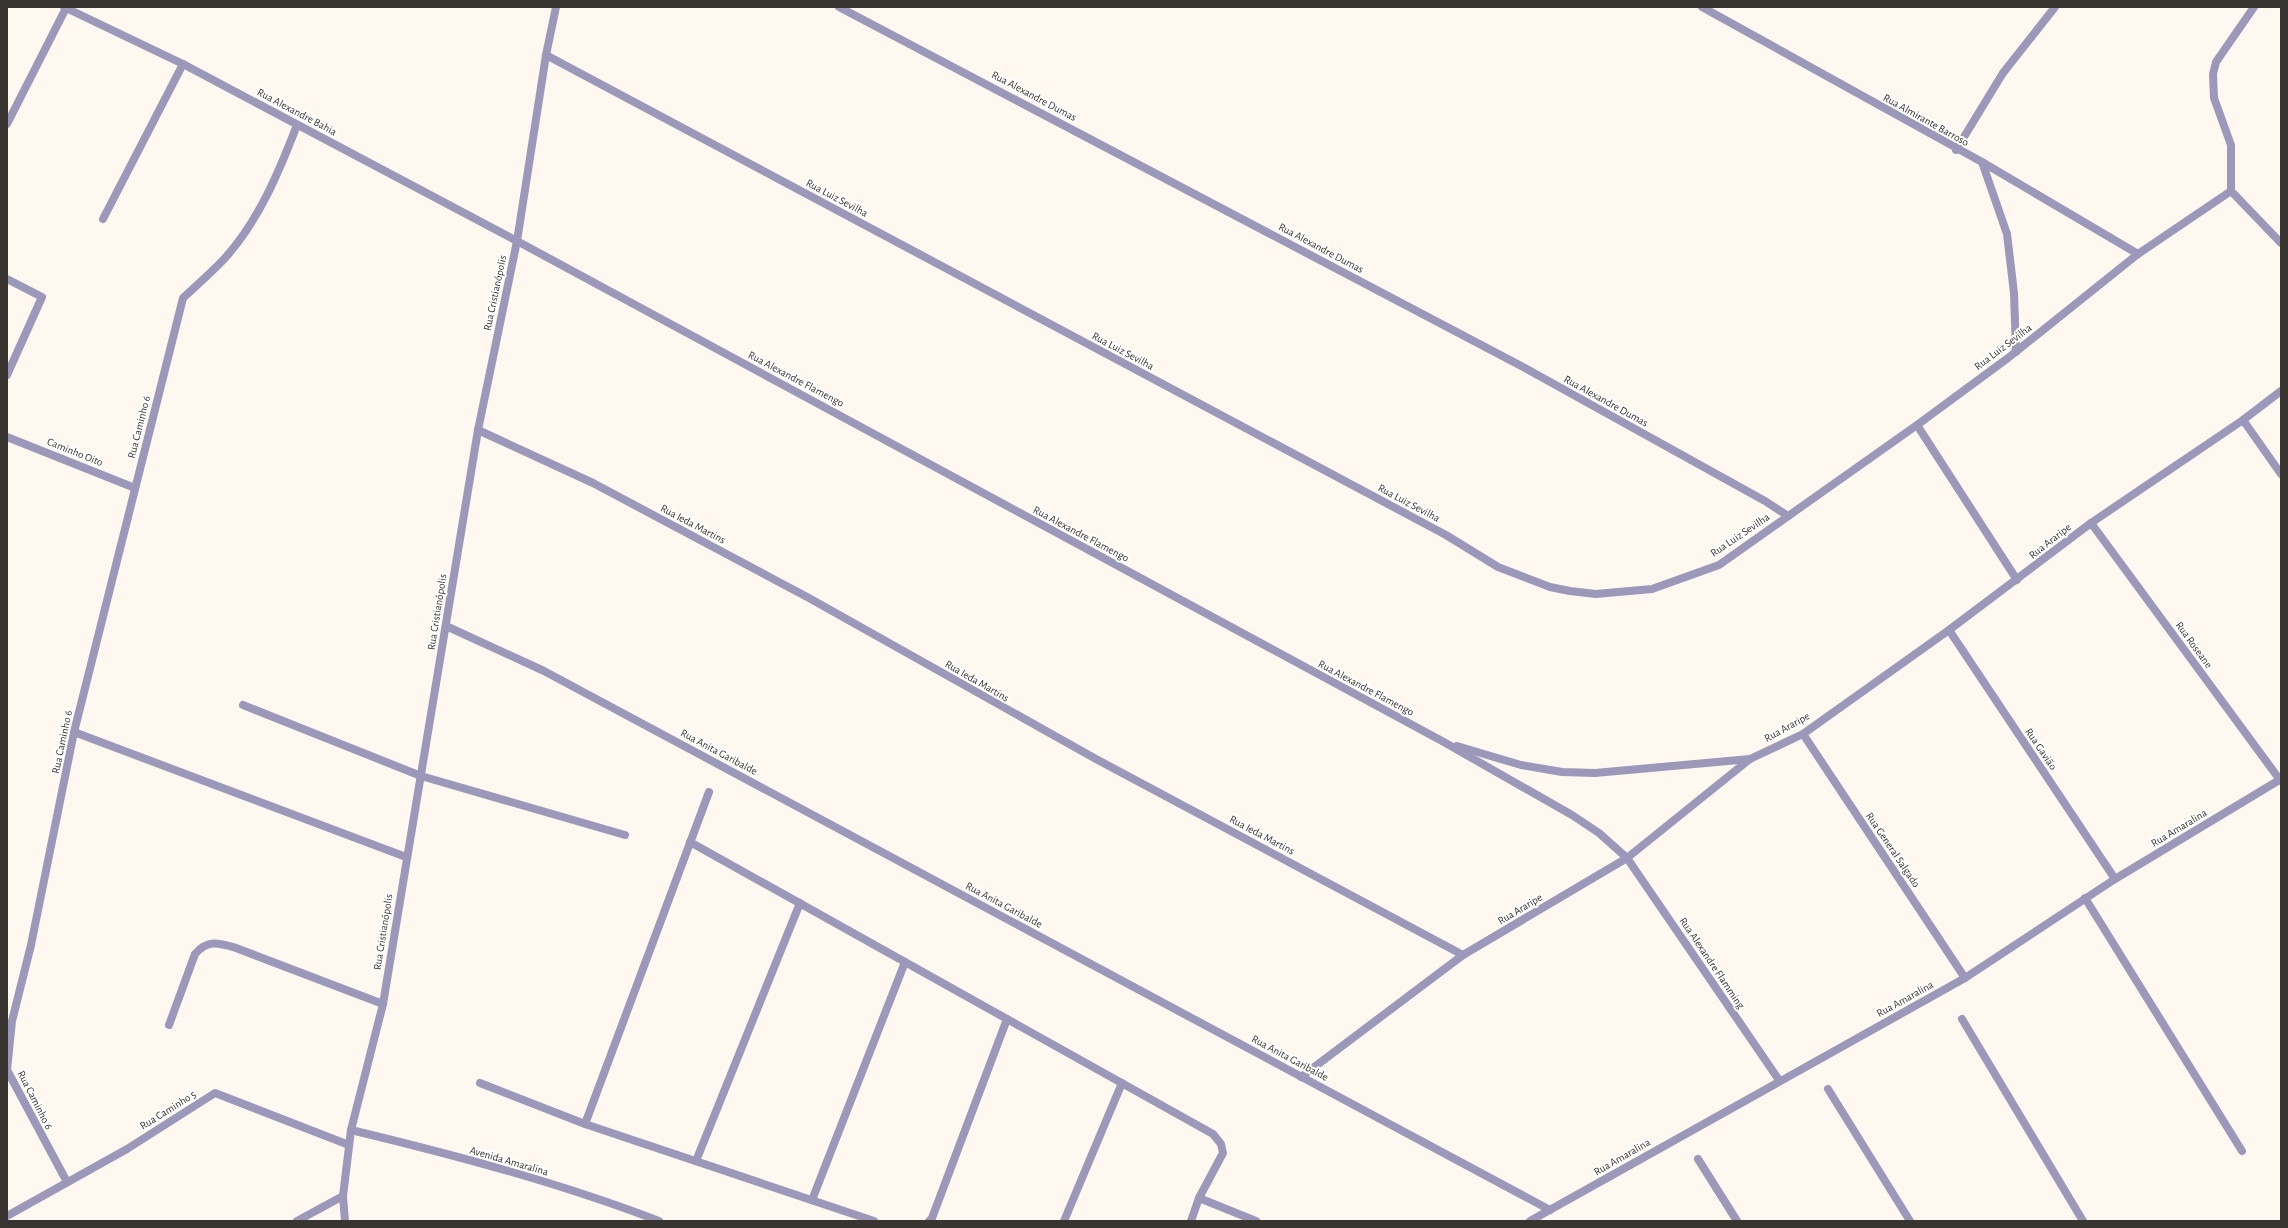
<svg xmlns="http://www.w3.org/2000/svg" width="2288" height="1228" font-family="'Alegreya Sans',sans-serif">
<rect width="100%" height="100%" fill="#fef8f1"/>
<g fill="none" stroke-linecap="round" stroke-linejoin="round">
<polyline stroke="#9c98b9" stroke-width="8" points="2231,191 2231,145 2214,98 2213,74 2216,62 2254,7"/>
<g stroke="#9c98b9" stroke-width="8">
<polyline points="64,7 183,64 517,241 1442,741 1572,815 1599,833 1627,858 1779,1080"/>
<polyline points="839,7 1525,368 1765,501 1788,516"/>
<polyline points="1702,7 1982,162 2138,254"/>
<polyline points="546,55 1446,535 1498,567 1550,587 1570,591 1596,594 1652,589 1719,565 1917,425 2008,358 2138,254 2231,191 2281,243"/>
<polyline points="7,124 66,8"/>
<polyline points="1956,150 2003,73 2055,7"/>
<polyline points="1982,162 2007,234 2014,293 2016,352"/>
<polyline points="103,219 183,64"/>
<polyline points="7,279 42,297 7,375"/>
<polyline points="2243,420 2281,474"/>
<polyline points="1917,425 2017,580"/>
<polyline points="478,430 593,483 809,598 1096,759 1463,955"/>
<polyline points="7,437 135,488"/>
<polyline points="2091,523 2280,780"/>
<polyline points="446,626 544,671 1550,1210"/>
<polyline points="1949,630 2115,879"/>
<polyline points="243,705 421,776 625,835"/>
<polyline points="74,732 406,857"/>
<polyline points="1803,734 1965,978"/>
<polyline points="1457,746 1521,765 1562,772 1595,773 1750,759"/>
<polyline points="690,842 1213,1134 1221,1144 1223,1153 1199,1198 1191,1221"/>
<polyline points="2085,898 2242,1151"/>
<polyline points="1962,1019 2083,1221"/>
<path d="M169 1025 195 954C208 939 219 943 236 948L383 1004"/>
<polyline points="1301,1077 1463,955 1627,858 1750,759 1803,734 1949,630 2091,523 2243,420 2281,391"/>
<polyline points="480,1083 585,1124 874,1221"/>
<polyline points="1828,1089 1910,1221"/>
<polyline points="585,1124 709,792"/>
<path d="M351 1130C455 1155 560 1183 659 1221"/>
<polyline points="1698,1159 1737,1221"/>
<polyline points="696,1161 800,903"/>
<path d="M67 1182 7 1070 12 1021 31 945 74 732 183 298C197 285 212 272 225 258 259 220 279 172 297 125"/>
<polyline points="1199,1198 1256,1221"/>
<polyline points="812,1200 905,962"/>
<polyline points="7,1216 127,1149 215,1093 349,1145"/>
<polyline points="297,1221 343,1196"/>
<polyline points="345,1221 343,1196 351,1130 383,1004 478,430 517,241 546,55 556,7"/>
<polyline points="929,1221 932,1218 1007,1019"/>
<polyline points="1064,1221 1122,1083"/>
<polyline points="1530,1221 1965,978 2115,879 2281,779"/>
</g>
</g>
<g text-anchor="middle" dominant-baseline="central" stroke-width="4" stroke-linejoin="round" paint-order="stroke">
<g font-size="11" fill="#383531" stroke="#fff">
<text transform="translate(1034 96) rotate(28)">Rua Alexandre Dumas</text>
<text transform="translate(297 112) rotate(28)">Rua Alexandre Bahia</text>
<text transform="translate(1926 120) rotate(29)">Rua Almirante Barroso</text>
<text transform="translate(837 198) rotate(28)">Rua Luiz Sevilha</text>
<text transform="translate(1321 248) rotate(28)">Rua Alexandre Dumas</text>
<text transform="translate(495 293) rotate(-78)">Rua Cristianópolis</text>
<text transform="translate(2003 347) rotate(-37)">Rua Luiz Sevilha</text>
<text transform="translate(1123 351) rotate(28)">Rua Luiz Sevilha</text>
<text transform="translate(796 379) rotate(28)">Rua Alexandre Flamengo</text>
<text transform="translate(1606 401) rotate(29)">Rua Alexandre Dumas</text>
<text transform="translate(139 427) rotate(-76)">Rua Caminho 6</text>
<text transform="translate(75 452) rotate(22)">Caminho Oito</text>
<text transform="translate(1409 503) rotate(28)">Rua Luiz Sevilha</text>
<text transform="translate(693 524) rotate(28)">Rua Ieda Martins</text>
<text transform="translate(1081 534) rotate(28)">Rua Alexandre Flamengo</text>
<text transform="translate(1740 535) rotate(-34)">Rua Luiz Sevilha</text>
<text transform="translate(2050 541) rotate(-38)">Rua Araripe</text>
<text transform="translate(437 612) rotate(-81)">Rua Cristianópolis</text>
<text transform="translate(2194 645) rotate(54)">Rua Roseane</text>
<text transform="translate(977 681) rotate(30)">Rua Ieda Martins</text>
<text transform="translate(1366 688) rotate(28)">Rua Alexandre Flamengo</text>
<text transform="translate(1787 727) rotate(-29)">Rua Araripe</text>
<text transform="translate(62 742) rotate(-78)">Rua Caminho 6</text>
<text transform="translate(2041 749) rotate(56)">Rua Gavião</text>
<text transform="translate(719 752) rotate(28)">Rua Anita Garibalde</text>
<text transform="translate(2179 828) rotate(-31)">Rua Amaralina</text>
<text transform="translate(1262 835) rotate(28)">Rua Ieda Martins</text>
<text transform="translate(1893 850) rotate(56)">Rua General Salgado</text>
<text transform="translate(1004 905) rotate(28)">Rua Anita Garibalde</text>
<text transform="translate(1520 909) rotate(-31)">Rua Araripe</text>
<text transform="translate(383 932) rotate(-81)">Rua Cristianópolis</text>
<text transform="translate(1712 963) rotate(56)">Rua Alexandre Flamming</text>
<text transform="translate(1905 999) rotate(-29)">Rua Amaralina</text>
<text transform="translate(1290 1058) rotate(28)">Rua Anita Garibalde</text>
<text transform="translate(35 1100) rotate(63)">Rua Caminho 6</text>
<text transform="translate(168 1110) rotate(-32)">Rua Caminho 5</text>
<text transform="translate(1622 1157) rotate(-30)">Rua Amaralina</text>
<text transform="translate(509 1161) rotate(16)">Avenida Amaralina</text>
</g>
</g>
<rect width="2288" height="1228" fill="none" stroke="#383531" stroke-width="16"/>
</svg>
